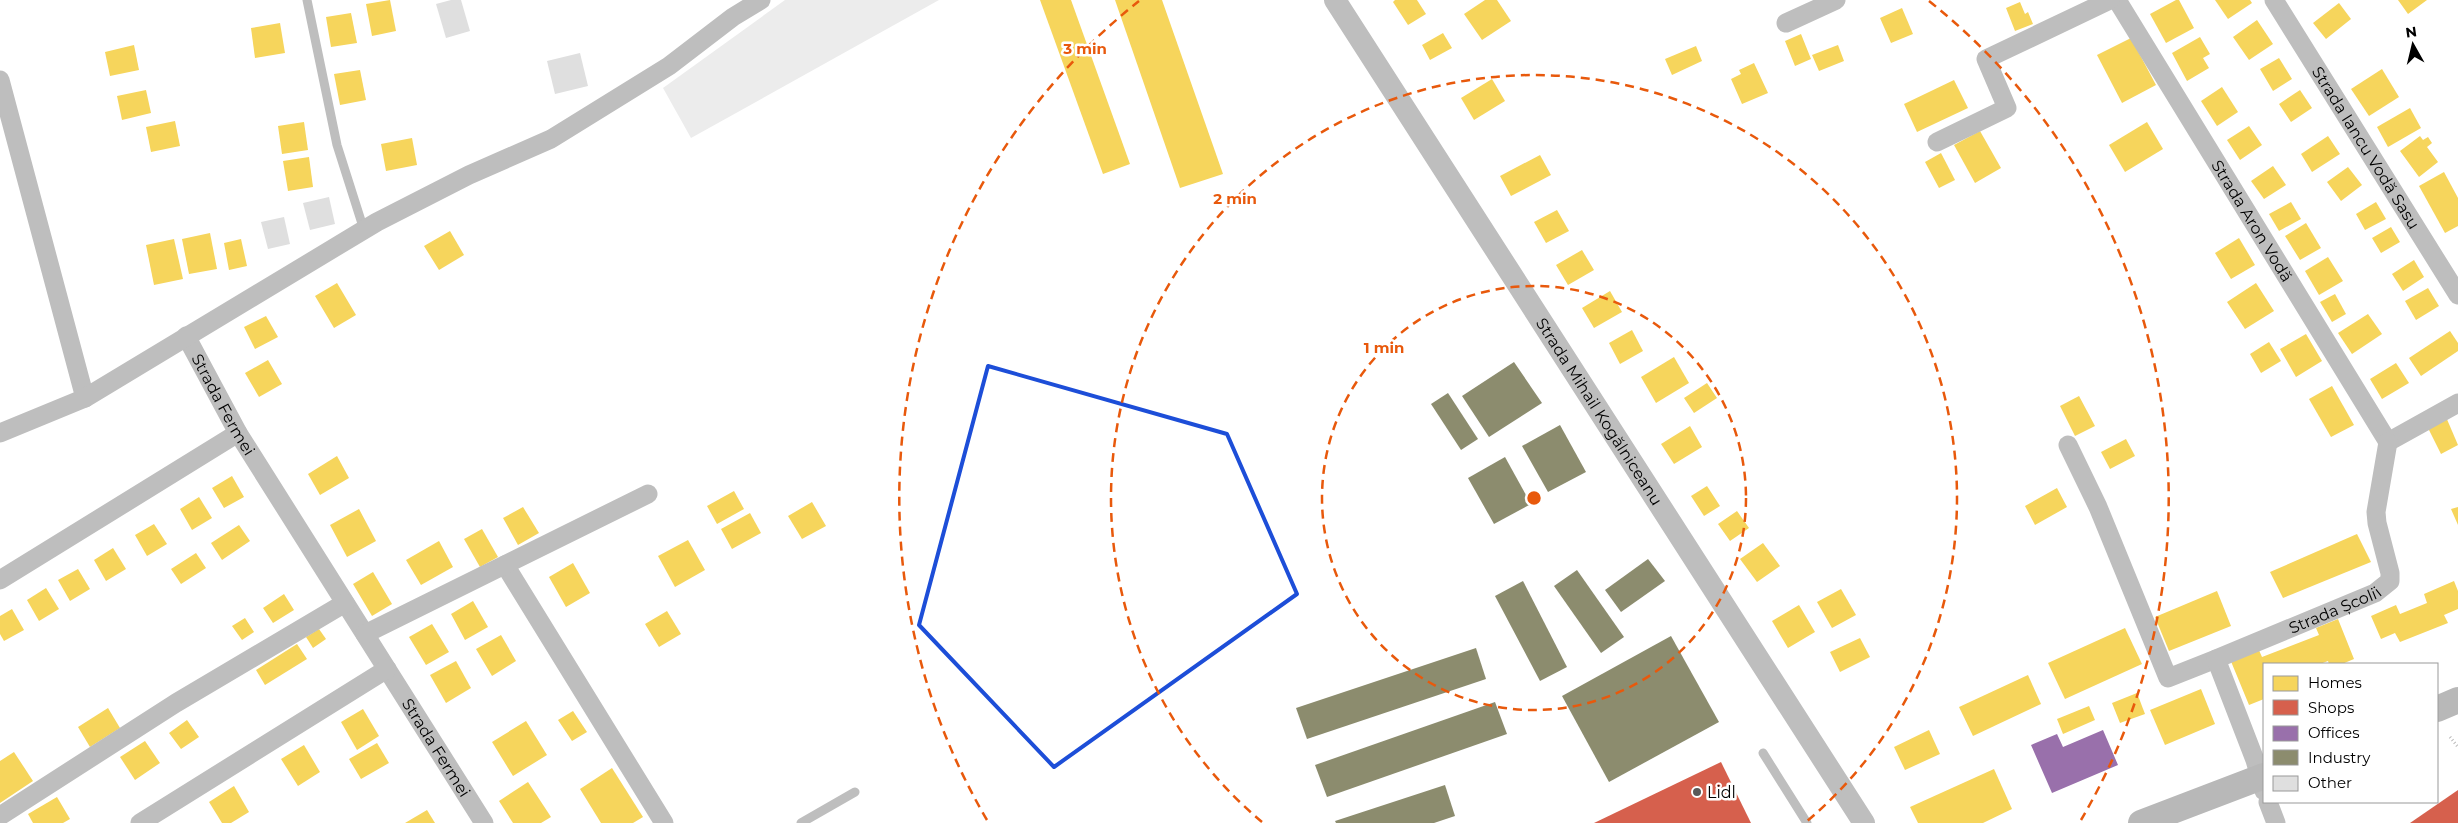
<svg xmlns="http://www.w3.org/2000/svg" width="2458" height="823" font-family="Montserrat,sans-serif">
<rect width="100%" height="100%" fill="#fff"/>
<polygon fill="#ececec" points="785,0 939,0 691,138 663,88"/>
<g fill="#f6d55c">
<polygon points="390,0 396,31 372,36 366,4"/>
<polygon points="1040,0 1071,0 1130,164 1103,174"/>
<polygon points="1115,0 1162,0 1223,174 1180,188"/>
<polygon points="1395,0 1417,0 1426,14 1408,25 1393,2"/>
<polygon points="1485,0 1497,0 1511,21 1482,40 1464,14"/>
<polygon points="2176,0 2179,0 2194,28 2166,43 2150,14"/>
<polygon points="2215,0 2250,0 2252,3 2228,19"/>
<polygon points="2398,0 2427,0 2408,14"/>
<polygon points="2020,2 2025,14 2028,12 2033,24 2015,31 2006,8"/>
<polygon points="2339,3 2351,19 2326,39 2313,23"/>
<polygon points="1902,8 1913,34 1891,43 1880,18"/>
<polygon points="351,13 357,43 331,47 326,17"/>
<polygon points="2257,20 2273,44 2249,60 2233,37"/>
<polygon points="280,23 285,53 255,58 251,28"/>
<polygon points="1443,33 1452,48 1430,60 1422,45"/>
<polygon points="1801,34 1811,59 1795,66 1785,41"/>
<polygon points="2200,37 2210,54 2203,58 2209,68 2187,81 2172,53"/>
<polygon points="2131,38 2156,85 2122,103 2097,55"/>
<polygon points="134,45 139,70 110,76 105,52"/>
<polygon points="1838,45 1844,61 1819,71 1812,55"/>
<polygon points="1696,46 1702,61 1672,75 1665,59"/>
<polygon points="2279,58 2292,79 2273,91 2260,69"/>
<polygon points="1754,63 1768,93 1742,104 1731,79 1741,74 1739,70"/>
<polygon points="2382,69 2399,97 2369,116 2351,89"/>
<polygon points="360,70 366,100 340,105 334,74"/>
<polygon points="1492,79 1505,101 1474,120 1461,98"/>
<polygon points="1954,80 1968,108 1917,132 1904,104"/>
<polygon points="2222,87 2238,112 2217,126 2201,101"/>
<polygon points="146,90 151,113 122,120 117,96"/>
<polygon points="2300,90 2312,108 2291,122 2279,104"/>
<polygon points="2410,108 2421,128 2388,147 2377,127"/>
<polygon points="175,121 180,146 151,152 146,127"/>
<polygon points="304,122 308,150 282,154 278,126"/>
<polygon points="2147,122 2163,149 2125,172 2109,145"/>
<polygon points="2249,126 2262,145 2240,160 2227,140"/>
<polygon points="1980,131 2001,168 1975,183 1954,145"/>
<polygon points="2328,136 2340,154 2312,172 2301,154"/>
<polygon points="2420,136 2423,140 2428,137 2432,143 2427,147 2438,162 2419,177 2400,151"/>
<polygon points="412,138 417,165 386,171 381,144"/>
<polygon points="1941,153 1955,180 1939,188 1925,162"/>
<polygon points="1540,155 1551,175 1511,196 1500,176"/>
<polygon points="309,157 313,187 288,191 283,161"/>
<polygon points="2273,166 2286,185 2264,199 2251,181"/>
<polygon points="2348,167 2362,185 2341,201 2327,182"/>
<polygon points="2444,172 2458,198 2458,226 2445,233 2419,186"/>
<polygon points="2291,202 2301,219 2279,231 2269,214"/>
<polygon points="2376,202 2386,219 2365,230 2356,214"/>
<polygon points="1557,210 1569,231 1546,243 1534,222"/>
<polygon points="2306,223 2321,248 2300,260 2285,236"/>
<polygon points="2391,227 2400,242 2381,253 2372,238"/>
<polygon points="450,231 464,255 439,270 424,246"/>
<polygon points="210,233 217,269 189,274 182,239"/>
<polygon points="2239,238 2255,265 2231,279 2215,253"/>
<polygon points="174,239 183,279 154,285 146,245"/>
<polygon points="241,239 247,266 229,270 224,243"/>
<polygon points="1582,250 1594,270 1568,285 1556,265"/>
<polygon points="2328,257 2343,281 2319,295 2305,271"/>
<polygon points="2414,260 2424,277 2403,291 2392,274"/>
<polygon points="337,283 356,315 334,328 315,296"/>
<polygon points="2256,283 2274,311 2245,329 2227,302"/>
<polygon points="2428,288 2439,306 2416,320 2405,301"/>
<polygon points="1610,291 1622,312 1594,328 1582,308"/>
<polygon points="2335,294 2346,314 2332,322 2320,302"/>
<polygon points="2368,314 2382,334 2352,354 2338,333"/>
<polygon points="266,316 278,337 255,349 244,327"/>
<polygon points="1632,330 1643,351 1620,364 1609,343"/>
<polygon points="2450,331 2458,343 2458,351 2421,376 2409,358"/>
<polygon points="2306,334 2322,361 2296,377 2280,349"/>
<polygon points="2269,342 2281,361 2261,373 2250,354"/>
<polygon points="1674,357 1689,383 1656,403 1641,377"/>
<polygon points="268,360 282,384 259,397 245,373"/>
<polygon points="2396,363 2409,383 2382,399 2370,379"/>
<polygon points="1707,383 1717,398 1694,413 1684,398"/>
<polygon points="2332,386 2354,425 2331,437 2309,399"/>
<polygon points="2079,396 2095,426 2075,436 2060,406"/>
<polygon points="2446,417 2458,445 2441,454 2427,426"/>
<polygon points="1690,426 1702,447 1674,464 1661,444"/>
<polygon points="2126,439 2135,456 2110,469 2101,452"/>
<polygon points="337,456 349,478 320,495 308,474"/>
<polygon points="232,476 244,497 224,508 212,488"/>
<polygon points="1707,486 1720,506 1704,516 1691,496"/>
<polygon points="2057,488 2067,507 2035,525 2025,506"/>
<polygon points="734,491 744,509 717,524 707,506"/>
<polygon points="199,497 212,518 192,530 180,509"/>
<polygon points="812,502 826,526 802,539 788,516"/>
<polygon points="523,507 539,533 518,545 503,518"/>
<polygon points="2458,507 2458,525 2451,509"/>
<polygon points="359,509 376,541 347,557 330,525"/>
<polygon points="1737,511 1749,528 1730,541 1718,524"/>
<polygon points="750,513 761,533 732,549 721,529"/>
<polygon points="154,524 167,544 147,556 135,535"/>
<polygon points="239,525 250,541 222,560 211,543"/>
<polygon points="482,529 498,557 480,567 464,539"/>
<polygon points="2357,534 2371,562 2283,598 2270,572"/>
<polygon points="688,540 705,570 675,587 658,556"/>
<polygon points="439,541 453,567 421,585 406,560"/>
<polygon points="1763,543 1780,566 1757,582 1740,559"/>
<polygon points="113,548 126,569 106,581 94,560"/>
<polygon points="196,553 206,568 181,584 171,569"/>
<polygon points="573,563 590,593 566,607 549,577"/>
<polygon points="78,569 90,589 70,601 58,580"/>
<polygon points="373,572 392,604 372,616 353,584"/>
<polygon points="2454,581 2458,591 2458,609 2444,615 2448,623 2400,642 2395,633 2381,639 2371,616 2396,605 2400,614 2427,603 2424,594"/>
<polygon points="46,588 59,609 39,621 27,600"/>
<polygon points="1841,589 1856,615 1832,628 1817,602"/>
<polygon points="2217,591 2231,626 2169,651 2155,617"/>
<polygon points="284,594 294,610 273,623 263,608"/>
<polygon points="473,601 488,627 465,640 451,614"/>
<polygon points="1799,605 1815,632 1788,648 1772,621"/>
<polygon points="12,609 24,630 4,641 0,634 0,616"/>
<polygon points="667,611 681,634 659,647 645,624"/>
<polygon points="245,618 254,632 242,640 232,626"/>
<polygon points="2338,619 2354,659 2342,664 2329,664 2328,661 2320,664 2264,664 2264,699 2249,705 2230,659 2258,648 2262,657 2319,635 2316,628"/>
<polygon points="432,624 449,652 426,665 409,637"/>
<polygon points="2125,628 2142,664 2065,699 2048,663"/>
<polygon points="319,629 326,639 313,648 306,637"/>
<polygon points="501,635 516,661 492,676 476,649"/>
<polygon points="1860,638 1870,657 1840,672 1830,652"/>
<polygon points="297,644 307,659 265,685 256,670"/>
<polygon points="456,661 471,688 446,703 430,675"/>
<polygon points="2028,675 2041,704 1973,736 1959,707"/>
<polygon points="2201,689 2215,724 2165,745 2150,710"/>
<polygon points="2137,693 2145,714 2120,723 2112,703"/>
<polygon points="2089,706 2095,720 2063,734 2057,719"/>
<polygon points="108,708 120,728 90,747 78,727"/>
<polygon points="363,709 379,736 357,750 341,722"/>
<polygon points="573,711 587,732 572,741 558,720"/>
<polygon points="187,720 199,737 181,749 169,733"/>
<polygon points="526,721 547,755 513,776 492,742"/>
<polygon points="1929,730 1940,754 1905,770 1894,747"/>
<polygon points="145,741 160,763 135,780 120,757"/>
<polygon points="377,743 389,763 361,779 349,759"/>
<polygon points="304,745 320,772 298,786 281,759"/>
<polygon points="14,752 33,781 0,803 0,761"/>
<polygon points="612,768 643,817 633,823 601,823 580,789"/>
<polygon points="1994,769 2012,809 1983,823 1918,823 1910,807"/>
<polygon points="528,782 551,817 541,823 513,823 499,801"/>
<polygon points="234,786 249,812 231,823 222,823 209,802"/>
<polygon points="57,797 70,819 63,823 33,823 28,814"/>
<polygon points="427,810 435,823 405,823"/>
</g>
<g fill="#d6604d">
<polygon points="1721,762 1751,823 1594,823"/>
<polygon points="2458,790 2458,823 2410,823"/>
</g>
<polygon fill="#9970ab" points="2103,730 2118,765 2052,793 2031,745 2057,734 2063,747"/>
<g fill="#8c8c6e">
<polygon points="1514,362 1542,403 1489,437 1462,396"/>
<polygon points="1448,393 1478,439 1461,450 1431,404"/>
<polygon points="1560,425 1586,472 1548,492 1522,446"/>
<polygon points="1505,457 1531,504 1494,524 1468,478"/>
<polygon points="1648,559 1665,581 1621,612 1605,590"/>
<polygon points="1577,570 1624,637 1601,653 1554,586"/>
<polygon points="1523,581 1567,667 1540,681 1495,596"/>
<polygon points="1671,636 1719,722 1609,782 1562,696"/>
<polygon points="1476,648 1486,679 1307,739 1296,708"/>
<polygon points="1495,702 1507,734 1327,797 1315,765"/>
<polygon points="1445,785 1455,816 1434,823 1336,823 1335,821"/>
</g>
<g fill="#dfdfdf">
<polygon points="451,0 461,0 470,31 446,38 436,4"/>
<polygon points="580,53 588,86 555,94 547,61"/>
<polygon points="329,197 335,224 310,230 303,203"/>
<polygon points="284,217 290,244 268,249 261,222"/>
</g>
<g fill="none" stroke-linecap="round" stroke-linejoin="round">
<polyline stroke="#b9b9b9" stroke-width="3" stroke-dasharray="1 2.5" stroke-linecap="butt" points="2450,737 2458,747"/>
<g stroke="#bebebe" stroke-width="9">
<polyline points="307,0 337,145 364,230"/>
<polyline points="1763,753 1807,823"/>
<polyline points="801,823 855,792"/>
</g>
<g stroke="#bebebe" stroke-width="19">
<path id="s1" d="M2117 0 2388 442"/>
<path id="s2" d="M2274 0 2458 295"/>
<polyline points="1786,23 1836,0"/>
<polyline points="0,80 85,398"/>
<polyline points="1937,142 2007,108 1986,59 2110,0"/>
<path id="s3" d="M186 336 238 433 484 823"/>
<polyline points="0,433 85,398 377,222 469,175 551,139 669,66 733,17 761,0"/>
<polyline points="2388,442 2458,403"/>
<polyline points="2068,445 2098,507 2168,678 2216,659"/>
<polyline points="505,565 664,823"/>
<polyline points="0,580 238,433"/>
<polyline points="365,634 648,494"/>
<path id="s4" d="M2264 791 2255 760 2216 659 2375 593 2390 581V573L2377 523 2376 512 2388 442"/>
<polyline points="2268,802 2276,823"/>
<polyline points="0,816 176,703 345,603"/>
<polyline points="140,823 387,669"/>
</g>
<path stroke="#bebebe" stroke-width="22" id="s5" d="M1335 0 1864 823"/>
<g stroke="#b8b8b8" stroke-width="26">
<polyline points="2437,709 2458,700"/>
<polyline points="2141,823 2264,776"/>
</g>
</g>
<path fill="none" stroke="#1d4ed8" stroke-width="4" stroke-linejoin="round" d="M988 366 1227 434 1297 594 1054 767 919 625Z"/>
<g fill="none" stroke="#e8590c" stroke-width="2.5" stroke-dasharray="9 6">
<circle cx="1534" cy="498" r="212"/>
<path d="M1262 822A423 423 0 1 1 1806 822"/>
<path d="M987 820A635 635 0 0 1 1139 1M1929 1A635 635 0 0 1 2081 820"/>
</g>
<circle fill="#595959" stroke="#fff" stroke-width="2" cx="1697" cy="792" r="5"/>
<g text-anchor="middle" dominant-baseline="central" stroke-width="5" stroke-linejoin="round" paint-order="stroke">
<g font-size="16" fill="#000" stroke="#fff">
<text stroke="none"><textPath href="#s2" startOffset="174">Strada Iancu Vodă Sasu</textPath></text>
<text stroke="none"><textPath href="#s1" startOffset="259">Strada Aron Vodă</textPath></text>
<text stroke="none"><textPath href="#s3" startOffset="78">Strada Fermei</textPath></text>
<text stroke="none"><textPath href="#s5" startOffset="489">Strada Mihail Kogălniceanu</textPath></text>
<text stroke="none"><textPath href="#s4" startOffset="269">Strada Școlii</textPath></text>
<text stroke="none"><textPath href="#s3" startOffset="482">Strada Fermei</textPath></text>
</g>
<g font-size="16" fill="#000" stroke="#fff" text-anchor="start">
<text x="1707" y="792">Lidl</text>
</g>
</g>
<circle cx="1534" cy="498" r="8" fill="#e8590c" stroke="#fff" stroke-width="2.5"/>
<g font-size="15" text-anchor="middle" font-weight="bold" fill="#e8590c" stroke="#fff" stroke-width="5" stroke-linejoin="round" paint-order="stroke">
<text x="1085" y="54">3 min</text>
<text x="1235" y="204">2 min</text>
<text x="1384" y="353">1 min</text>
</g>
<rect x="2263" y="663" width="175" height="140" fill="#ffffff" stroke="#999999"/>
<rect x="2273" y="676" width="25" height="15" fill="#f6d55c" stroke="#999999"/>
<text x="2308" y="688" font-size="15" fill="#000000">Homes</text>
<rect x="2273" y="700" width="25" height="15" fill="#d6604d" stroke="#999999"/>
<text x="2308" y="713" font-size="15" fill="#000000">Shops</text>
<rect x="2273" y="726" width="25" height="15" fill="#9970ab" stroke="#999999"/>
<text x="2308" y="738" font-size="15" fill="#000000">Offices</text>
<rect x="2273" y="750" width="25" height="15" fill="#8c8c6e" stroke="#999999"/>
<text x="2308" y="763" font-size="15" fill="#000000">Industry</text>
<rect x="2273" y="776" width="25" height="15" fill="#dfdfdf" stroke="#999999"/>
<text x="2308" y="788" font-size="15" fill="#000000">Other</text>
<g transform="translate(2413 45) rotate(352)" stroke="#ffffff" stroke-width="4" paint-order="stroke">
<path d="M0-4L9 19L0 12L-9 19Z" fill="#000000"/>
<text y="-8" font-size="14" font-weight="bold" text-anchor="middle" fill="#000000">N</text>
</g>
</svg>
